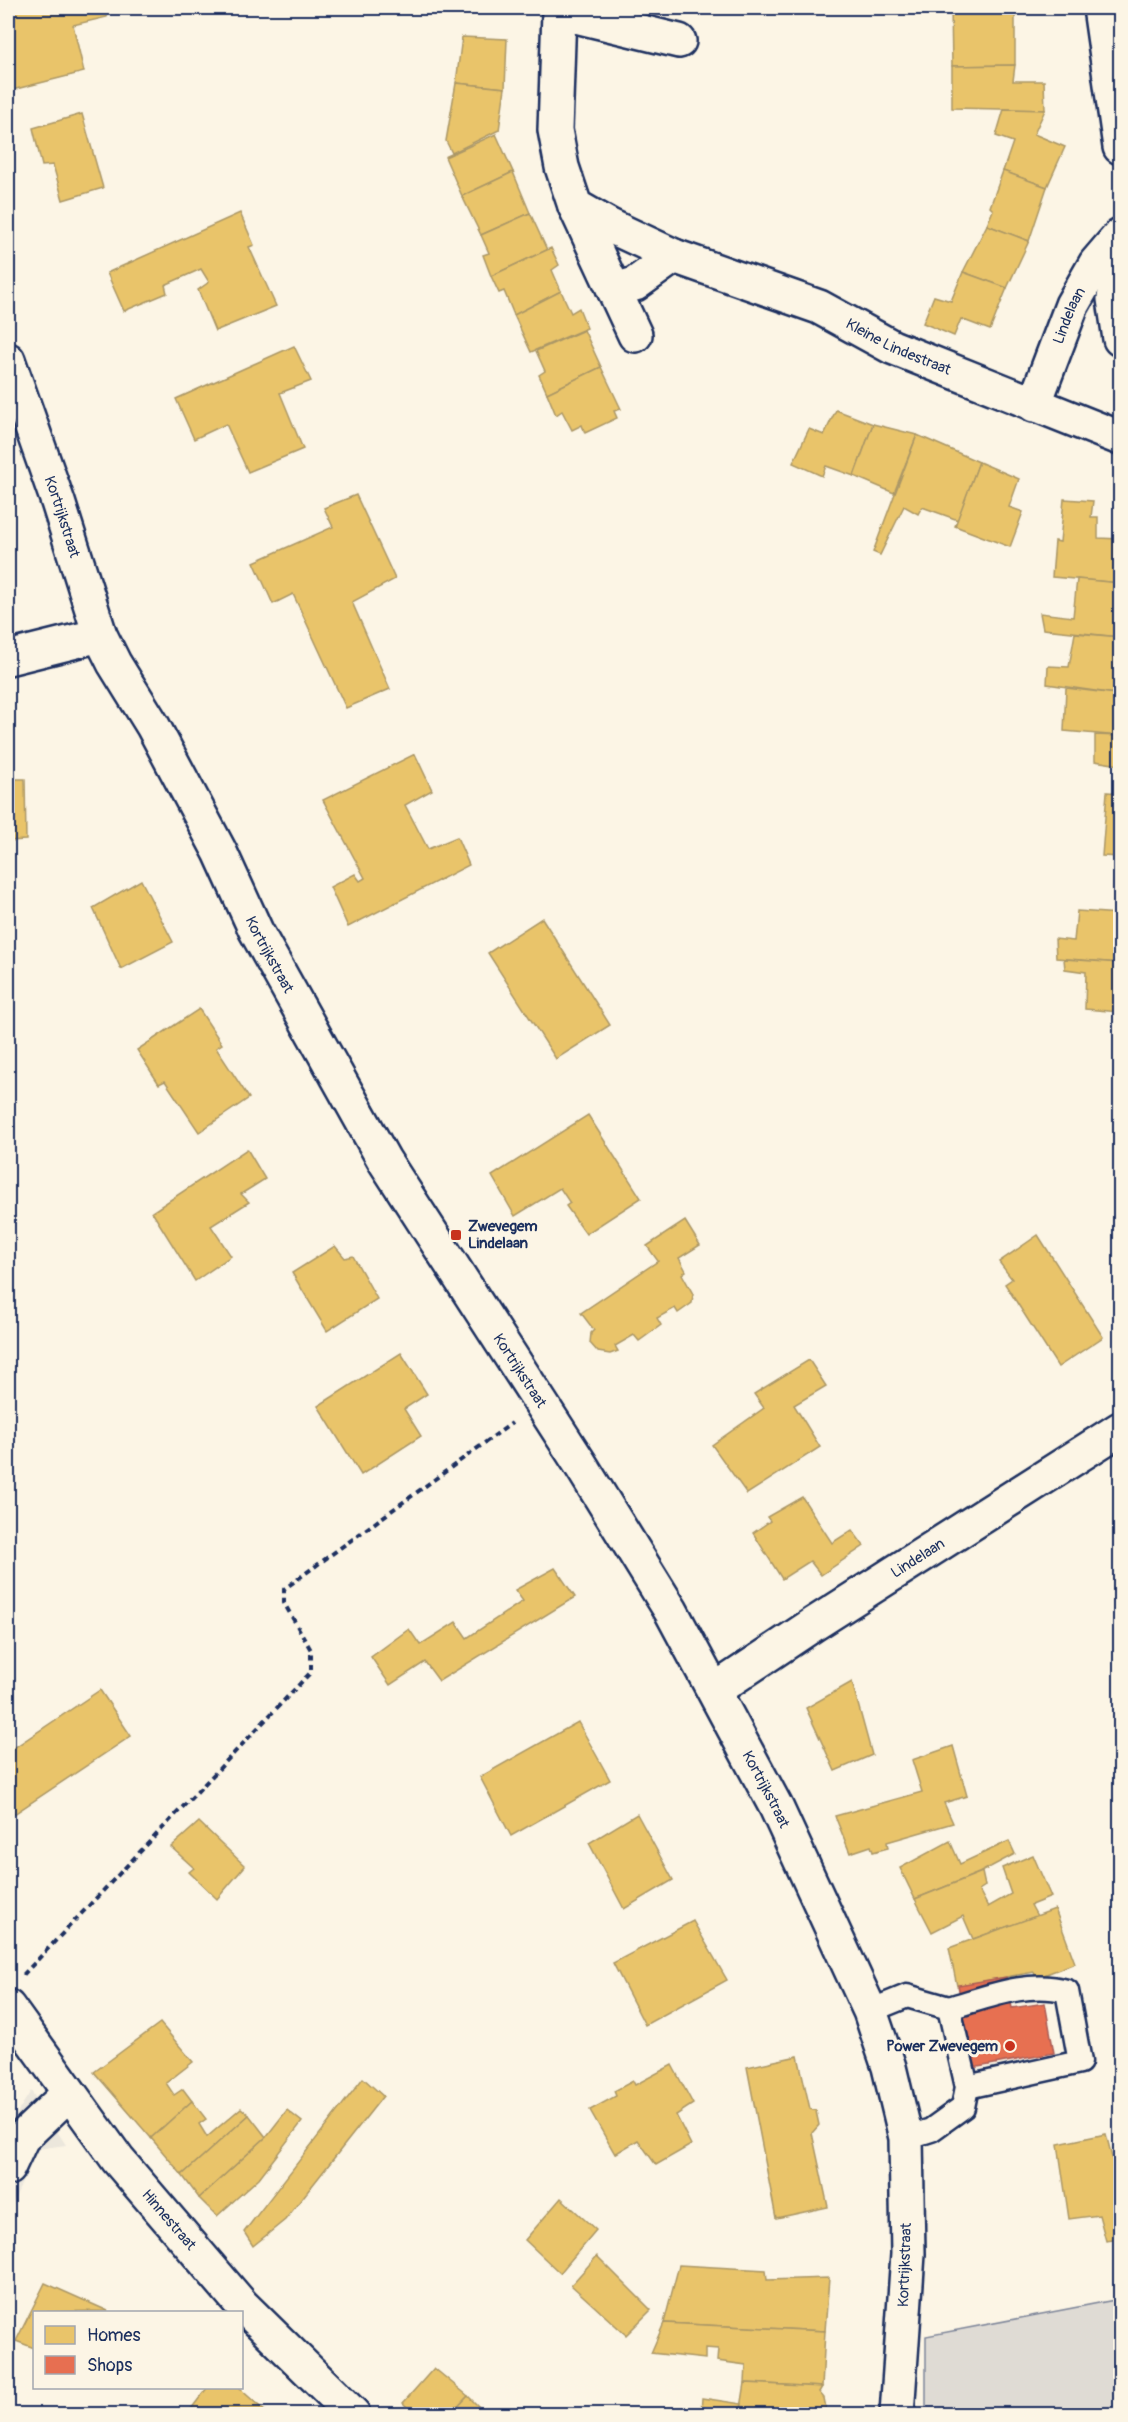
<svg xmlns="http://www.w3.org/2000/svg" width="1128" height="2422" font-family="Pangolin,sans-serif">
<rect width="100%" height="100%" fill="#fcf5e5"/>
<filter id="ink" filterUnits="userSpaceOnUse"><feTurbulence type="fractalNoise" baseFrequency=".0167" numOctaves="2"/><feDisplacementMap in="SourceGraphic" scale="12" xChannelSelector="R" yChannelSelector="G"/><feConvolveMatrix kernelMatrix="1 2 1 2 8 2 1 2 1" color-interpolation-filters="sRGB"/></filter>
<g filter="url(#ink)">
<polygon fill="#ece7dc" points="31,2091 66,2145 37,2149 8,2214 8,2127"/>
<polygon fill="#dfdbd4" stroke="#7d8599" stroke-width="1.5" points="1120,2299 1120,2414 926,2414 926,2336"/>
<g fill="#e9c46a" stroke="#ab9766" stroke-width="1.5">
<polygon points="8,8 109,8 107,17 73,25 84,72 8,91"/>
<polygon points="951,8 1015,8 1015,65 952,66"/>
<polygon points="462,37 507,39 505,88 456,83"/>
<polygon points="1015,65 1013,81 1044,81 1045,110 952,108 952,66"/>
<polygon points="456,83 505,88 499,130 452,153 446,141"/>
<polygon points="1004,109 1045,110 1034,134 1065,147 1047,187 1003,171 1013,142 996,136"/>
<polygon points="82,114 103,188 63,200 53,165 42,166 33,128"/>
<polygon points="496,134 513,172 462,196 445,157"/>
<polygon points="1003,171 1047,187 1029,241 987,225 993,210 990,207"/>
<polygon points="513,172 530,213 481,235 462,196"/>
<polygon points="240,213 254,245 249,247 276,306 215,331 198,290 209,282 201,269 165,285 167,293 124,311 107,273"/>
<polygon points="530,213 547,250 491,276 483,255 489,253 481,235"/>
<polygon points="987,225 1029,241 1007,288 963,272"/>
<polygon points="551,248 559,265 552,270 561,291 514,315 504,291 499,293 491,276"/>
<polygon points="963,272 1007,288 990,330 961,319 954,336 923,323 934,296 951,301"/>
<polygon points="561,291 571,313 579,308 587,328 531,352 514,315"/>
<polygon points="584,330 601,367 547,393 539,375 545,371 536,351"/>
<polygon points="294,346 311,381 280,393 303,449 248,472 226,424 194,439 176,399"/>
<polygon points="601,367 621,409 614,411 617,418 585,433 582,425 572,430 562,411 556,415 547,393"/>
<polygon points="836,410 873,424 854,476 826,466 822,476 793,463 809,429 824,435"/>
<polygon points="873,424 917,435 894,493 854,476"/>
<polygon points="917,435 979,462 958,520 922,507 918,514 904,506 880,555 873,552"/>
<polygon points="979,462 1019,479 1009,507 1023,512 1010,547 955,526"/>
<polygon points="356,495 395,579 352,602 390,689 346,708 293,594 273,604 254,562 333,527 324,508"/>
<polygon points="1064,499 1093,501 1091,517 1098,517 1098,538 1120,539 1120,583 1052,577 1055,541 1060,542"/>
<polygon points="1077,579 1120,583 1120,637 1043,629 1040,613 1073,617"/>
<polygon points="1075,633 1120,637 1116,694 1047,684 1048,666 1069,667"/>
<polygon points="1066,688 1116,694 1114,708 1120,709 1120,736 1064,731"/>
<polygon points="1095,735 1120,736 1120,765 1095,761"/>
<polygon points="415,754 432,790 405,805 428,849 457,837 469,865 348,927 330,887 355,874 360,881 365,878 323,800"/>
<polygon points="8,779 25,779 26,840 8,841"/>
<polygon points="1107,792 1120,793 1120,857 1102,856"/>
<polygon points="1115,857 1120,857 1120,914 1112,913"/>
<polygon points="141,880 173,942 121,969 93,908"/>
<polygon points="1077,911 1120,914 1120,963 1056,958 1055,939 1074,941"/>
<polygon points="542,918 610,1025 556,1059 488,953"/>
<polygon points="1064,959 1120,963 1120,1012 1085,1009 1086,972 1065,969"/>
<polygon points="199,1009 222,1044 216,1048 249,1098 199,1132 165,1081 159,1084 137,1050"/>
<polygon points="588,1115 641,1198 586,1234 566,1206 570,1203 560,1188 515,1216 492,1176"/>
<polygon points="247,1149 265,1179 241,1194 249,1202 211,1226 231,1256 195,1281 152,1212"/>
<polygon points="685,1221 700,1245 679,1258 686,1271 682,1274 693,1294 692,1303 678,1313 675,1308 657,1318 661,1325 639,1341 634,1335 615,1346 618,1351 610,1354 598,1352 590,1343 591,1333 594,1330 581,1313 658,1261 647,1246"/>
<polygon points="1038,1235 1103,1337 1058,1367 1005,1284 1012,1279 999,1262"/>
<polygon points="335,1246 345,1258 353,1256 377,1299 327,1331 292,1273"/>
<polygon points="401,1353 427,1394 404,1409 421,1436 361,1475 318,1406"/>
<polygon points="809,1360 826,1386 794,1405 820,1447 747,1494 712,1445 764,1408 754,1394"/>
<polygon points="802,1497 832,1543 852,1530 864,1546 821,1575 810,1561 782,1579 753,1533 770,1521 767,1517"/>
<polygon points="555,1568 575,1597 439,1681 425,1662 390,1685 371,1657 409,1629 420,1645 456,1622 467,1638 523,1601 515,1590"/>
<polygon points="852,1682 872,1755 835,1771 806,1708"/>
<polygon points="100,1690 131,1736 8,1818 8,1752"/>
<polygon points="578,1722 610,1780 511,1836 480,1777"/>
<polygon points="953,1746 967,1796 944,1803 953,1823 887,1842 888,1848 873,1852 871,1846 850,1853 835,1816 922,1792 912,1760"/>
<polygon points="637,1814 673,1880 624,1909 589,1843"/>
<polygon points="199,1822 245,1866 217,1899 189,1872 194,1868 171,1847"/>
<polygon points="950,1841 960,1864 1009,1841 1015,1854 979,1873 915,1899 900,1868"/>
<polygon points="1033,1855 1051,1897 1031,1905 1037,1916 973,1939 963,1916 932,1932 915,1899 982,1872 985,1886 979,1890 988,1907 1011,1894 1002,1868"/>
<polygon points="1055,1909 1075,1963 1036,1978 1034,1972 957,1986 949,1948"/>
<polygon points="693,1921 727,1980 645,2025 613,1963"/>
<polygon points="160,2023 193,2062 166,2083 174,2095 183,2089 192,2101 151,2138 94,2072"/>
<polygon points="798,2056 810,2109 816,2111 819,2125 812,2133 828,2207 776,2218 747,2067"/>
<polygon points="672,2065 693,2104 676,2115 691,2145 656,2165 638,2140 615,2154 590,2110 616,2096 614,2091 633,2081 635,2085"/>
<polygon points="363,2078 383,2096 285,2220 253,2246 244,2232"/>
<polygon points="192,2101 206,2119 199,2124 207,2137 241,2108 249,2115 182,2175 151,2138"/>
<polygon points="287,2110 302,2122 259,2178 217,2216 199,2198 266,2137"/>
<polygon points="249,2115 266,2137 199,2198 182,2175"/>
<polygon points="1106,2134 1120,2189 1120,2239 1106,2241 1099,2215 1069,2219 1058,2144"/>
<polygon points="561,2198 596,2230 560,2273 525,2240"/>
<polygon points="597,2256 651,2310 626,2335 571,2285"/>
<polygon points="679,2265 766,2270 767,2280 829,2278 825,2331 664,2323"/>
<polygon points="45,2283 108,2311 34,2312 34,2348 16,2341"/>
<polygon points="664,2323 825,2331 822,2387 745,2383 746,2365 717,2361 718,2349 705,2348 705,2359 651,2353"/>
<polygon points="434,2368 468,2396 451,2414 414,2414 403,2403"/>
<polygon points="745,2383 822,2387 819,2392 824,2398 826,2408 819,2414 741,2408"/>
<polygon points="207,2388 239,2388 268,2414 190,2414 188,2413"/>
<polygon points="468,2396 486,2414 451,2414"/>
<polygon points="702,2398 742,2404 741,2408 819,2414 713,2414 701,2412"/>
</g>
<polygon fill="#e76f51" stroke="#aa5c55" stroke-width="1.5" points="1006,1977 1012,2008 1045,2003 1054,2053 973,2068 958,1985"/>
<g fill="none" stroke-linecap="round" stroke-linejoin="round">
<defs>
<g id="lane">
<path d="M949 2008C988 1997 1027 1980 1067 1991L1080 2062 967 2087"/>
<polyline points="870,2011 907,1996 949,2008 967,2087 963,2107 931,2130 906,2138"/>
</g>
<g id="street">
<polyline points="1100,8 1120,147"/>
<path id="s1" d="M679 41 559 12 555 130 562 167 575 206 610 226 674 256 819 307 892 347 1120 438"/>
<polyline points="575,206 635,335"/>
<polyline points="1120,258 1114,299 1120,339"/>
<polyline points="614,290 635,284 674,256"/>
<path id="s2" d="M1034 405 1072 305 1096 263 1120 235"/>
<path id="s3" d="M715 1690 814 1624 1120 1429"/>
<path id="s4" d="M8 2007 118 2160 242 2305 353 2414"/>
<polyline points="8,2168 22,2138 69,2093"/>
</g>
<g id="secondary">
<path id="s5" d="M8 360 58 502 100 635 114 663 153 726 220 852 256 931 384 1160 579 1462 671 1611 776 1807 870 2011 889 2067 906 2138 908 2254 897 2414"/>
<polyline points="8,658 100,635"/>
</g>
</defs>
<use href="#lane" stroke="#1b2f5e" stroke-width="27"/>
<use href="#street" stroke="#1b2f5e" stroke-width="38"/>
<use href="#secondary" stroke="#1b2f5e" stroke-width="38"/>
<polyline stroke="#1b2f5e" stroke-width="4" stroke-dasharray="6 4.5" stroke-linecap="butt" points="23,1975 311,1672 311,1650 284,1603 284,1589 512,1423"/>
<use href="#lane" stroke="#fcf5e5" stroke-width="22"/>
<use href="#street" stroke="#fcf5e5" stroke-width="33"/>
<use href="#secondary" stroke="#fcf5e5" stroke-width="33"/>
</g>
</g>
<g fill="#c8321e" stroke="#fcf5e5" stroke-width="2">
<rect x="450" y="1229" width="12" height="12" rx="3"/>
<circle cx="1010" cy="2046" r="6"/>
</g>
<g text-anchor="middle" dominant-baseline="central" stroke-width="6" stroke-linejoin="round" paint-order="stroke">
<g font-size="15" fill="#1b2f5e" stroke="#fcf5e5">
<text stroke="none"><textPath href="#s2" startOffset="96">Lindelaan</textPath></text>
<text stroke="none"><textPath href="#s1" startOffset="674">Kleine Lindestraat</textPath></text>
<text stroke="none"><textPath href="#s5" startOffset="166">Kortrijkstraat</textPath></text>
<text stroke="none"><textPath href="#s5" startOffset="652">Kortrijkstraat</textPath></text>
<text stroke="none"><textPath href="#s5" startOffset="1138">Kortrijkstraat</textPath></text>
<text stroke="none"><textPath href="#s3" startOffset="242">Lindelaan</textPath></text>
<text stroke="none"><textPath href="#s5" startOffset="1624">Kortrijkstraat</textPath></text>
<text stroke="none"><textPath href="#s4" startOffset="267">Hinnestraat</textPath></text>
<text transform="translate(905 2265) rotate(-88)">Kortrijkstraat</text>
</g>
<g font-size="15" font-weight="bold" fill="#1b2f5e" stroke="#fcf5e5" text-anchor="start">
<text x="468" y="1226">Zwevegem<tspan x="468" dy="17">Lindelaan</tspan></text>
<text x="998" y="2046" text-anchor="end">Power Zwevegem</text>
</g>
</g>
<rect width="1128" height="2422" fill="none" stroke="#fcf5e5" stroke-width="30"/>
<rect x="15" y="15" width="1098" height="2392" fill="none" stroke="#1b2f5e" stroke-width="2" filter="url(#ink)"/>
<rect x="33" y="2311" width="210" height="78" fill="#fcf5e5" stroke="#a2a6af" stroke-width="1.5"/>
<rect x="45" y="2326" width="30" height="18" fill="#e9c46a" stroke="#a2a6af" stroke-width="1.5"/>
<text x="87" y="2341" font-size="18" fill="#1b2f5e">Homes</text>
<rect x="45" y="2356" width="30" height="18" fill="#e76f51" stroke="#a2a6af" stroke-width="1.5"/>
<text x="87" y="2371" font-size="18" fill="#1b2f5e">Shops</text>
</svg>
